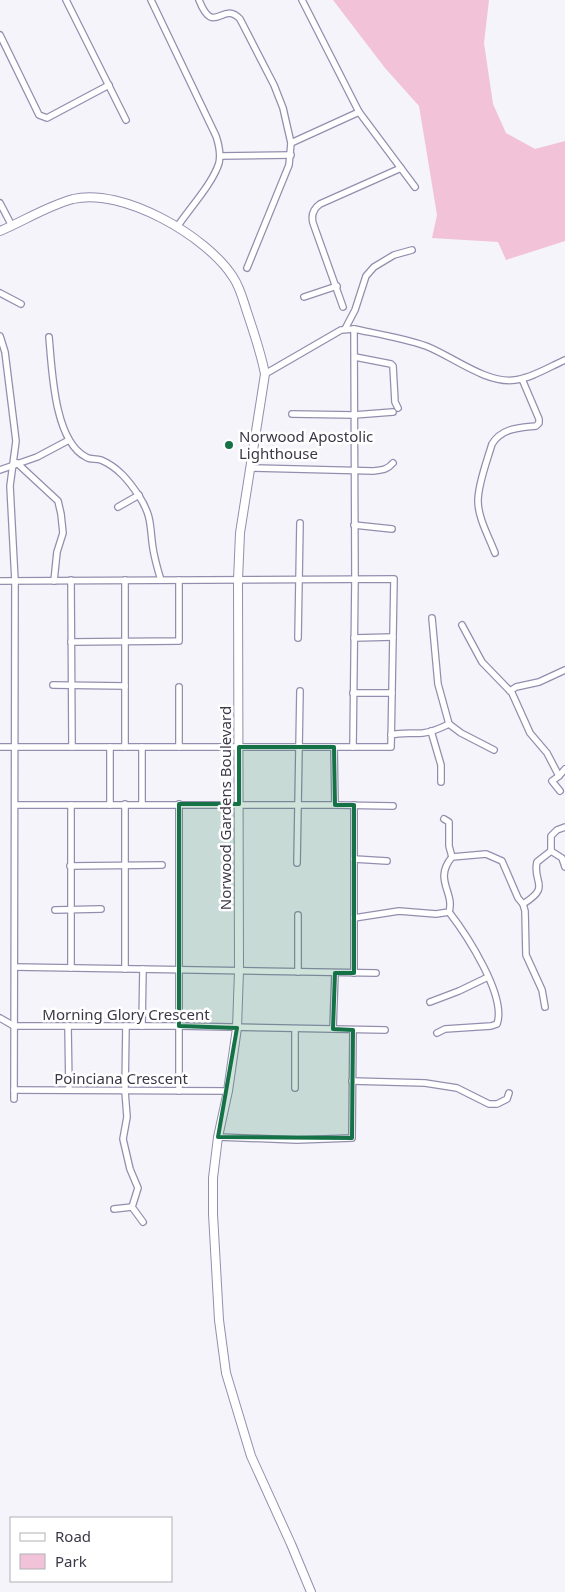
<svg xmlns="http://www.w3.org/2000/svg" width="565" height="1592" font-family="'Noto Sans',sans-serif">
<rect width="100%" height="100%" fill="#f5f4fb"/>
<polygon fill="#f1c2d8" points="333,0 489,0 484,43 493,104 506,133 535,149 565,141 565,241 506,260 498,242 432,238 437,215 419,106 385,68"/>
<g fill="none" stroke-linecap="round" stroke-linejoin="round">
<defs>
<g id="street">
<polyline points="66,0 126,120"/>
<path d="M151 0 216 136C219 145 221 154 219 163 213 183 189 209 177 227"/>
<path d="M199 0C214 38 222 0 240 19L274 85 283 108 291 143 289 165 247 268"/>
<polyline points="302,0 359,112 415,187"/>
<polyline points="0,35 39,115 47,118 109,85"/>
<polyline points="291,143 359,112"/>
<polyline points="220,156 291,155"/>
<polyline points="0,203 12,226"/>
<polyline points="0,293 21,304"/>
<polyline points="304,297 337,286"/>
<path d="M343 307 313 223C311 215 313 209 320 204L401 168"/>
<polyline points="345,329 355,310 366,276 374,267 394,255 412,250"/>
<polyline points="0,336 5,352 16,441 10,486 15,581 14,1099"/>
<path d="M49 337C52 369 54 441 86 457 90 460 96 458 101 460 118 467 129 481 139 496 154 519 149 530 154 554 156 563 158 571 161 580"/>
<polyline points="355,357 391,364 393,366 395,402 398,408"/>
<path d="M265 374 341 330 354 329C378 334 403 338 426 346 452 356 486 384 515 380 532 378 549 367 565 360"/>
<polyline points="292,414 354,415 393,412"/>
<polyline points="17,463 58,501 61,514 63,533 57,552 54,581"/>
<path d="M250 468 373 471C382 470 387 470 393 463"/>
<polyline points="0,470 37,457 69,440"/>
<polyline points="118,507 139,495"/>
<polyline points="354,525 392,529"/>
<path d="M495 553C489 537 478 518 478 501 478 484 487 461 492 444 502 428 518 428 536 426L539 423V419L522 379"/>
<polyline points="71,580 72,747"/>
<polyline points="125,580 125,747"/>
<polyline points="0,581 394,579 391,747 0,747"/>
<polyline points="462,625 482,662 512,693 530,733 547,753 559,776"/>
<polyline points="298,638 300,523"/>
<polyline points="354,638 393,637"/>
<polyline points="71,642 179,641 179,580"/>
<polyline points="53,685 125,686"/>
<polyline points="510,691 516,687 539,682 565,670"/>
<polyline points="353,693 392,693"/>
<polyline points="449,724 461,733 494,750"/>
<polyline points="431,731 441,765 441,782"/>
<path d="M391 735C402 732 411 734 423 733 432 732 441 728 449 724L438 684 432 618"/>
<polyline points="110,747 110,805"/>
<polyline points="179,747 179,687"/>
<polyline points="334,747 335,805"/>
<polyline points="353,747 355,579 354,329"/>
<polyline points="560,791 552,781 559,776 565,769"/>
<polyline points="125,804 125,969"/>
<polyline points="142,804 142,747"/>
<polyline points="16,805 335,805 393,806"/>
<polyline points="71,805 71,968"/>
<polyline points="444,819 449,822 449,846 452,857"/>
<polyline points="565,827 557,830 551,836 551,851 562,858 565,867"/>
<polyline points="354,859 387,861"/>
<polyline points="297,863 300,691"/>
<polyline points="70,866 162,865"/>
<polyline points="523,904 525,911 526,955 542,990 545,1007"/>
<polyline points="55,910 101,909"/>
<polyline points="298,915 298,972"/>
<path d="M354 918 399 911 436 914 449 912C455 892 433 880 452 857L486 854 502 861 518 898 523 904C552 886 532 883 537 862L551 851"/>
<polyline points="15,967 376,973"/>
<polyline points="354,973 354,805"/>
<polyline points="430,1002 459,991 488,977"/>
<polyline points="0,1018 14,1026 179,1026 385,1030"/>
<polyline points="68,1026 69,1090"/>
<polyline points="126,1026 125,1091 127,1117 123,1139 130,1169 138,1188 132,1207 143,1222"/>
<polyline points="142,1026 143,969"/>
<polyline points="333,1029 335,973"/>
<path d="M437 1033 445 1029 491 1026 497 1024C507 996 466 934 449 912"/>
<polyline points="352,1081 425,1083 457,1088 489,1104 497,1104 507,1099 509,1093"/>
<polyline points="295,1088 295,1029"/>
<polyline points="14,1090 228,1091"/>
<polyline points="179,1091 179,804"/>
<polyline points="218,1137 297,1140 352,1138 353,1030"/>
<polyline points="114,1209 132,1207"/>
</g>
<path id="secondary" d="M0 231C24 221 47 206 73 199 122 187 207 236 233 277 240 287 243 300 247 312 254 333 261 353 265 374L240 533 238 580 239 971 237 1028 228 1091 218 1137 213 1178V1214L219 1320 226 1373 251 1456 291 1544 311 1592"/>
</defs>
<use href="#street" stroke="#948eae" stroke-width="8"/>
<use href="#secondary" stroke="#948eae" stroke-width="10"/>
<use href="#street" stroke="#fff" stroke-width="5.5"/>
<use href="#secondary" stroke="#fff" stroke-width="8"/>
</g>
<path fill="#157247" fill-opacity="0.2" stroke="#157247" stroke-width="4" stroke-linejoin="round" d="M239 747H334L335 805H354V973H335L333 1029 353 1030 352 1138 218 1137 237 1028 179 1026V804H239Z"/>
<circle fill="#157247" stroke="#fff" stroke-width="2" cx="229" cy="445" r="5"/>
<g text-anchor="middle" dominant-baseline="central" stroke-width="5" stroke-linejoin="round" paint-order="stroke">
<g font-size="15" fill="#3c3947" stroke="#fff" text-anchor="start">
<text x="239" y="436">Norwood Apostolic<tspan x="239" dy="17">Lighthouse</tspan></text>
</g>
<g font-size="15" fill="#3c3947" stroke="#fff">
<text transform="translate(225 808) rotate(-90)">Norwood Gardens Boulevard</text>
<text x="126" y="1014">Morning Glory Crescent</text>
<text x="121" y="1078">Poinciana Crescent</text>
</g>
</g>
<rect x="10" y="1517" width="162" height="65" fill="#ffffff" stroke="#b1b0b5"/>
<rect x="20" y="1533" width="25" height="8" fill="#ffffff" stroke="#b1b0b5"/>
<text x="55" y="1542" font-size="15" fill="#3c3947">Road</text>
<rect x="20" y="1554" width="25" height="15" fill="#f1c2d8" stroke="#b1b0b5"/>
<text x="55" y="1567" font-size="15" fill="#3c3947">Park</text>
</svg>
